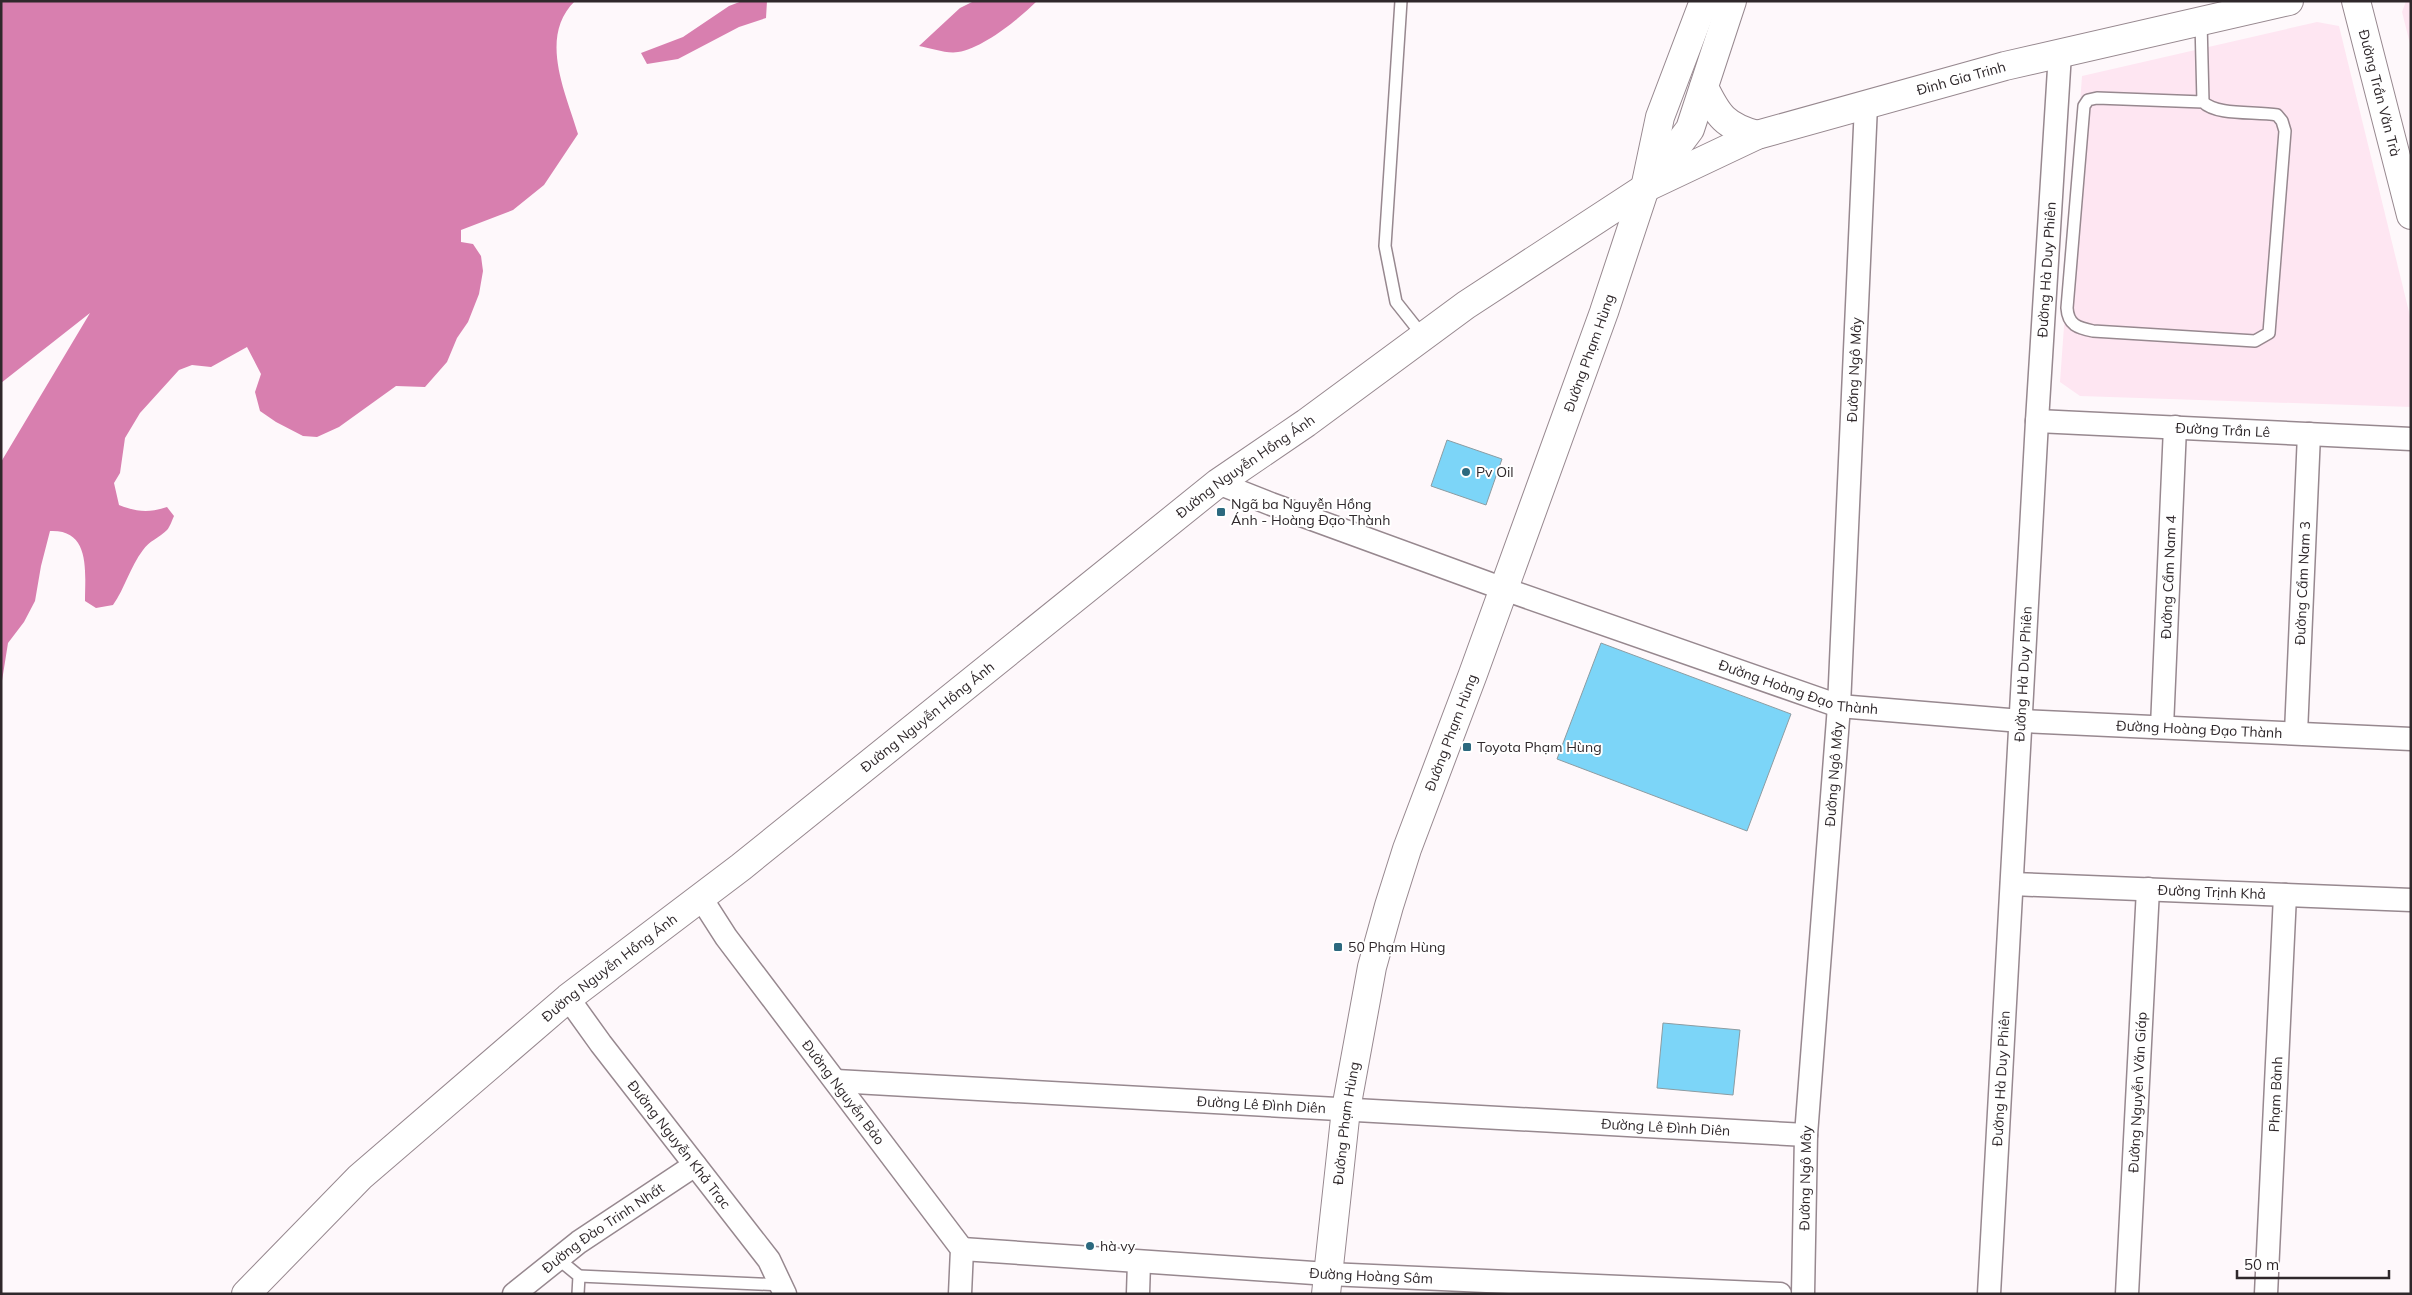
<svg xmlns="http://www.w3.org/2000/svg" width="2412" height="1295" font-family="Mulish,sans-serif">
<rect width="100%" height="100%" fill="#fef8fb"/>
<g fill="#fee6f2">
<polygon points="2406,1 2411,1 2411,48 2402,12"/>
<polygon points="2317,22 2339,26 2411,320 2411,407 2080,396 2060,382 2082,76"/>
</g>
<g fill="#d87faf">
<path d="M1 1H575C538 37 566 93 578 134L544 185 513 210 461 230V242L473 244 481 256 483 271 479 294 468 322 457 338 447 362 425 387 396 386 339 427 317 437 303 436 276 422 260 411 255 392 261 374 247 347 211 367 192 365 179 370 140 413 125 438 120 473 114 483 119 505C137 512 149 513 167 507L174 516C172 520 170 527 167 530 159 538 149 541 143 550 130 567 125 588 113 605L96 608 85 601C85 572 91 529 50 531L41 566 35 601 24 622 8 643 1 687V462L90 313 1 383Z"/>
<polygon points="742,1 767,1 766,18 739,27 678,59 647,64 641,53 683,37 729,6"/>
<path d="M974 1H1037C1019 19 983 48 958 52 947 54 930 48 919 46L960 8Z"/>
</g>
<g fill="#7cd5f8" stroke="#8c9ca2">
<polygon points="1447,440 1502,459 1486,505 1431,486"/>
<polygon points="1601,643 1791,714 1747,831 1557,759"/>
<polygon points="1663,1023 1740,1030 1733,1095 1657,1088"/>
</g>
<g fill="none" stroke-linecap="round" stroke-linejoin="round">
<defs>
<g id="lane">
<polyline points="1401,1 1385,246 1396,302 1423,336"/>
<path d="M2201 22 2203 102C2217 116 2256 111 2277 115L2282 121 2285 131 2269 333 2255 341 2093 331C2078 328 2068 325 2067 308L2084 106 2088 100 2097 98 2203 102"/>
<polyline points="557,1258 579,1276 578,1294"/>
<polyline points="579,1276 782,1285"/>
</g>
<g id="street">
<path id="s1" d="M2037 421 2411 439"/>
<path id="s2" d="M1218 483 1271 504 1504 589 1839 706 2021 721 2411 739"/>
<path id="s3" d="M2162 727 2175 427"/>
<path id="s4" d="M2296 733 2309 434"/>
<path id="s5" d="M2012 884 2411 900"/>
<path id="s6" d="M701 898 726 937 962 1249 960 1294"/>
<path id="s7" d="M568 998 601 1044 769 1260 785 1294"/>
<path id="s8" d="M836 1081 1806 1135"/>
<path id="s9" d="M962 1249 1328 1274 1780 1294"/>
<path id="s10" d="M514 1294 579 1242 695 1165"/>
<polyline points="1138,1294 1139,1262"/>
<path id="s11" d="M1803 1294 1806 1135 1839 706 1866 105"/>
<path id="s12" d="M1989 1294 2037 421 2060 53"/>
<path id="s13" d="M2127 1294 2148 889"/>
<path id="s14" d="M2266 1294 2285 895"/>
</g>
<g id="secondary">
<path id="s15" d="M2356 1 2411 215"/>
<path id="s16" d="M246 1294 360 1177 568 998 741 867 1218 483 1306 423 1466 305 1645 188 1757 135 2005 66 2289 1"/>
</g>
<g id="primary">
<path d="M1704 87C1718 116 1725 126 1757 135"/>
<polyline points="1651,181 1690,129 1732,1"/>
<path id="s17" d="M1326 1294 1346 1109 1372 967 1389 906 1407 849 1473 674 1604 312 1645 188 1660 117 1704 1"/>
</g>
</defs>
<use href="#lane" stroke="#97888f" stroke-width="14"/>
<use href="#street" stroke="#97888f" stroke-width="25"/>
<use href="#secondary" stroke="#97888f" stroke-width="30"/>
<use href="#primary" stroke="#97888f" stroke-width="30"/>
<use href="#lane" stroke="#fff" stroke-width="11"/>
<use href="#street" stroke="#fff" stroke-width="22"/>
<use href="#secondary" stroke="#fff" stroke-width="28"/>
<use href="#primary" stroke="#fff" stroke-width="28"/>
</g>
<g fill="#2c697f" stroke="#fff" stroke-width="2">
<circle cx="1466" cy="472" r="5"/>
<rect x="1216" y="507" width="10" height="10" rx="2.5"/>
<rect x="1462" y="742" width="10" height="10" rx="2.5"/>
<rect x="1333" y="942" width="10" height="10" rx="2.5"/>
<circle cx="1090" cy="1246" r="5"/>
</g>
<g text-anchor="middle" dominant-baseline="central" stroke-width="4" stroke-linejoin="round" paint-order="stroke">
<g font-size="14" fill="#2f282b" stroke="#fff">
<text stroke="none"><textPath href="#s16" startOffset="2122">Đinh Gia Trinh</textPath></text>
<text stroke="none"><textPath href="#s15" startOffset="95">Đường Trần Văn Trà</textPath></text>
<text stroke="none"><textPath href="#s12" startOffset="1026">Đường Hà Duy Phiên</textPath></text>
<text stroke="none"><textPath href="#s17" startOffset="982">Đường Phạm Hùng</textPath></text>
<text stroke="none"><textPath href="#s11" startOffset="926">Đường Ngô Mây</textPath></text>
<text stroke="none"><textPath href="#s1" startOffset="186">Đường Trần Lê</textPath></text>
<text stroke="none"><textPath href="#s16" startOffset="1299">Đường Nguyễn Hồng Ánh</textPath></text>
<text stroke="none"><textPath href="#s3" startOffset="150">Đường Cẩm Nam 4</textPath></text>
<text stroke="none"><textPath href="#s4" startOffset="150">Đường Cẩm Nam 3</textPath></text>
<text stroke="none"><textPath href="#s12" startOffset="621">Đường Hà Duy Phiên</textPath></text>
<text stroke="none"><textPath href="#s2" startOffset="616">Đường Hoàng Đạo Thành</textPath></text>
<text stroke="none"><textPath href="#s16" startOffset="894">Đường Nguyễn Hồng Ánh</textPath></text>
<text stroke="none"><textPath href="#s2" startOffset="1021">Đường Hoàng Đạo Thành</textPath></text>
<text stroke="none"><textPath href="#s17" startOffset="578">Đường Phạm Hùng</textPath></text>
<text stroke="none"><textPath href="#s11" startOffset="521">Đường Ngô Mây</textPath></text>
<text stroke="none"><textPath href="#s5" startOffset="200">Đường Trịnh Khả</textPath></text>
<text stroke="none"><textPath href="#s16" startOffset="489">Đường Nguyễn Hồng Ánh</textPath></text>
<text stroke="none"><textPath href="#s12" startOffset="216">Đường Hà Duy Phiên</textPath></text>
<text stroke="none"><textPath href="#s6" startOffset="241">Đường Nguyễn Bảo</textPath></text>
<text stroke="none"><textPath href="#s13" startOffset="202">Đường Nguyễn Văn Giáp</textPath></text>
<text stroke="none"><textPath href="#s14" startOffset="200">Phạm Bành</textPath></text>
<text stroke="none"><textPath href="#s8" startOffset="426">Đường Lê Đình Diên</textPath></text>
<text stroke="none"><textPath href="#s17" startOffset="172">Đường Phạm Hùng</textPath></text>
<text stroke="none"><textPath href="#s8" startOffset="831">Đường Lê Đình Diên</textPath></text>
<text stroke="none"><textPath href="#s7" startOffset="184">Đường Nguyễn Khả Trạc</textPath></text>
<text stroke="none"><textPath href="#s11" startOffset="116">Đường Ngô Mây</textPath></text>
<text stroke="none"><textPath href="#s10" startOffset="111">Đường Đào Trinh Nhất</textPath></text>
<text stroke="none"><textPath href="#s9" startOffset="410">Đường Hoàng Sâm</textPath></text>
</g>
<g font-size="14" fill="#2f282b" stroke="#fff" text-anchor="start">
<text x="1476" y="472">Pv Oil</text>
<text x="1231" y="504">Ngã ba Nguyễn Hồng<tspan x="1231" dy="16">Ánh - Hoàng Đạo Thành</tspan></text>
<text x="1477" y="747">Toyota Phạm Hùng</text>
<text x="1348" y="947">50 Phạm Hùng</text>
<text x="1100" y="1246">hà vy</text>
</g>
</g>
<rect width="2412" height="1295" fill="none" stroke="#2f282b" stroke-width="5"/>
<path d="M2237 1270v8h152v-8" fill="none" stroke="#2f282b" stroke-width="2.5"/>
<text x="2244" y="1270" font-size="15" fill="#2f282b" stroke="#ffffff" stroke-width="4" paint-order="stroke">50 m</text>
</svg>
